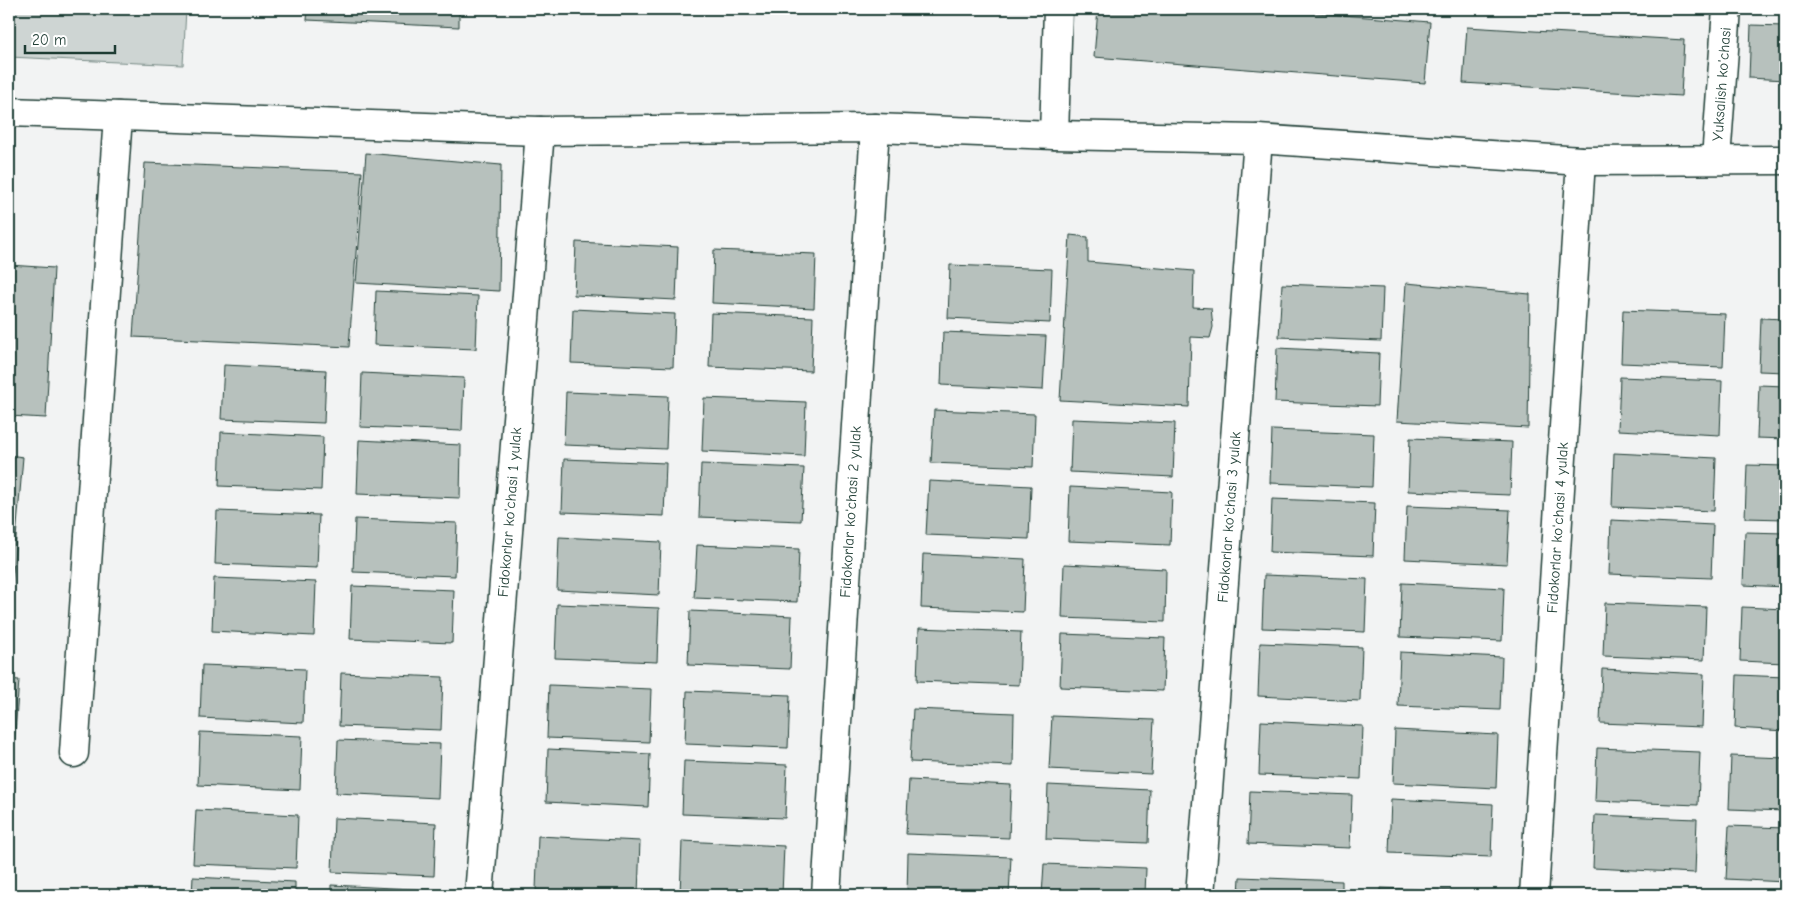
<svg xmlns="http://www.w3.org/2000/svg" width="1794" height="904" font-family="'Comic Neue',sans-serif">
<rect width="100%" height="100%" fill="#f2f3f3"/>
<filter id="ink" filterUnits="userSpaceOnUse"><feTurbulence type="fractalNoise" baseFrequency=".02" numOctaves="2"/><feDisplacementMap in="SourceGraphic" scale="10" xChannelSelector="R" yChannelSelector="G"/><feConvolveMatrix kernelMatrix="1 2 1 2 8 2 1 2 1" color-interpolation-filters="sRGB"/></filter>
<g filter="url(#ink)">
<polygon fill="#ced5d3" stroke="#768984" points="9,9 186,9 183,65 9,57"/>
<g fill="#b7c1bd" stroke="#1f3d34">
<polygon points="308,9 459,9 459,27 307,20"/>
<polygon points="1098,9 1266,9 1430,22 1425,83 1094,57"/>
<polygon points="1751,25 1785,26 1785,80 1749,78"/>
<polygon points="1467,27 1684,40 1681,96 1463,83"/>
<polygon points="366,153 501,165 499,291 356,283"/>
<polygon points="145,163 362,172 349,347 133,337"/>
<polygon points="1070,235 1088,237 1088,262 1194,271 1193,307 1211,308 1213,327 1210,338 1191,337 1189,407 1060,400"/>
<polygon points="576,242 678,247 676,300 574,295"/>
<polygon points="714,250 816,254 814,308 712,303"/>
<polygon points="9,265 54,268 46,418 9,416"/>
<polygon points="950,265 1052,269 1050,323 948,318"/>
<polygon points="1406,283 1530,294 1528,428 1397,421"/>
<polygon points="1282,284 1383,288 1381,341 1279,337"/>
<polygon points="376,291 478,296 476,349 374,345"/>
<polygon points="573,309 675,314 673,367 571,363"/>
<polygon points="1623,310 1725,314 1723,367 1621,363"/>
<polygon points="711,313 813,317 811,371 709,367"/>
<polygon points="1761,318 1785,319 1785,372 1759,371"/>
<polygon points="943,332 1046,336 1043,390 941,385"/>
<polygon points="1277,348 1379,353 1377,406 1275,402"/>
<polygon points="224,365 326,370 324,423 221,419"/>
<polygon points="362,373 464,378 462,431 360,427"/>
<polygon points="1620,377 1722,381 1720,435 1618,430"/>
<polygon points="1759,385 1785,386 1785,439 1757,438"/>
<polygon points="566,392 668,396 666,449 564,445"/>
<polygon points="704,398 806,402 804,456 702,451"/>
<polygon points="934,410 1035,414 1033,467 931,463"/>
<polygon points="1072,419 1175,423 1173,477 1070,472"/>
<polygon points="1272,430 1374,434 1372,487 1270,483"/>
<polygon points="221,432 323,437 321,490 219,486"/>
<polygon points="1410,438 1512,442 1510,495 1408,491"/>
<polygon points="359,440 461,445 460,498 357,494"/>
<polygon points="1614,453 1716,458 1714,511 1612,507"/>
<polygon points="9,455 23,457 9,619"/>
<polygon points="564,459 666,463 664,516 562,512"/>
<polygon points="701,464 804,468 801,521 699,517"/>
<polygon points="1747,465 1785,466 1785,519 1745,518"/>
<polygon points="929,481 1031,486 1029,539 926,535"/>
<polygon points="1070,487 1172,492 1170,545 1068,541"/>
<polygon points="1272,499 1375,503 1373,556 1270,552"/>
<polygon points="1407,506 1510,510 1507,564 1405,559"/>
<polygon points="217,511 319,515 317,568 215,564"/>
<polygon points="355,519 457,523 455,576 353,572"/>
<polygon points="1611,520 1713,525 1711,578 1609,574"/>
<polygon points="1745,532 1785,533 1785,587 1743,585"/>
<polygon points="559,537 661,542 659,595 557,590"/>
<polygon points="697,545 799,549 797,602 694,598"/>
<polygon points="923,554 1025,559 1023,612 921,608"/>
<polygon points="1064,564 1166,569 1165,622 1062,618"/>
<polygon points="1264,575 1367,579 1365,632 1262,628"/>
<polygon points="214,578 316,582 314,636 212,631"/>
<polygon points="1402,583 1504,588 1502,641 1400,637"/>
<polygon points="352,586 454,590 452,643 350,639"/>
<polygon points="1605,603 1706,607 1704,660 1603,656"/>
<polygon points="557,604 659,608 657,662 555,658"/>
<polygon points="1742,607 1785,609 1785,663 1740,661"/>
<polygon points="690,611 792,616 790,669 688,665"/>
<polygon points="919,628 1021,632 1019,685 917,681"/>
<polygon points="1062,634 1165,638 1163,691 1060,687"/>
<polygon points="1260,643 1362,647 1360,701 1258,696"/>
<polygon points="1400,652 1502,657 1500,710 1398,706"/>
<polygon points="202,665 305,669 303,723 200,718"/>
<polygon points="1602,669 1704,674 1702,727 1600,723"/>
<polygon points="341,673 443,677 441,730 339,726"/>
<polygon points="1737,675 1785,677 1785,731 1735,728"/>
<polygon points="9,679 19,680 9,813"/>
<polygon points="549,685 651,689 649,742 547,738"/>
<polygon points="687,691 790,695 788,748 685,744"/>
<polygon points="913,709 1014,713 1013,766 910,762"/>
<polygon points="1052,716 1154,720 1151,774 1049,769"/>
<polygon points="1261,721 1363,726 1361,779 1259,775"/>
<polygon points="1395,730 1498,735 1496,788 1393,783"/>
<polygon points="200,732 302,736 300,790 198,785"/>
<polygon points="338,740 440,744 438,798 336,793"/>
<polygon points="1597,748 1700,752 1698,805 1595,801"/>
<polygon points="548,749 650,754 648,807 546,802"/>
<polygon points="1731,756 1785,758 1785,811 1729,809"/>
<polygon points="684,761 787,765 785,818 682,814"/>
<polygon points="909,780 1011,785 1009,838 906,834"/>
<polygon points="1048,785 1150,790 1148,843 1046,839"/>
<polygon points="1250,791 1352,795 1350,848 1248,844"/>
<polygon points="1391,799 1493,804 1491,857 1389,853"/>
<polygon points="196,810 298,815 296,868 193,864"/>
<polygon points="1595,815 1697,819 1695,873 1593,868"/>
<polygon points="334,818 436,823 434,876 332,872"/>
<polygon points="1729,826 1785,828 1785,882 1726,879"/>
<polygon points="538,836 640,841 638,894 536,890"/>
<polygon points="682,841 784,846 782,895 680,895"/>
<polygon points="908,853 1011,857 1009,895 907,895"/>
<polygon points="1044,864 1146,868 1145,895 1042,895"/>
<polygon points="193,877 295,882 295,895 192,895"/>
<polygon points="1240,877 1342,881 1342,895 1239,895"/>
<polygon points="331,885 433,890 433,895 331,895"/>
<polygon points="1381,888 1483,892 1483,895 1381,895"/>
</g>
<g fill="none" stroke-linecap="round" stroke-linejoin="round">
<defs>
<g id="minor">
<polyline points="9,112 540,131 875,128 1054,135 1258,139 1581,161 1785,160"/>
<polyline points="1054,135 1058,9"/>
<path id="s1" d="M1716 159 1727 9"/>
<polyline points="74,753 118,116"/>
<path id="s2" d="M479 895 540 131"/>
<path id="s3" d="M826 895 875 128"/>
<path id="s4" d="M1200 895 1258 139"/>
<path id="s5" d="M1534 895 1581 161"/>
</g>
</defs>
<use href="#minor" stroke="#1f3d34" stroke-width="31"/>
<use href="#minor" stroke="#fff" stroke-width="28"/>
</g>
</g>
<g text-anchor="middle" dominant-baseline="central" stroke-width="4" stroke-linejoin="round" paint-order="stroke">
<g font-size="15" fill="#1f3d34" stroke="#fff">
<text stroke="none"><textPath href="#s1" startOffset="75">Yuksalish ko'chasi</textPath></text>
<text stroke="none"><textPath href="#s3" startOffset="384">Fidokorlar ko'chasi 2 yulak</textPath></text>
<text stroke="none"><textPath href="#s2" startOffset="384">Fidokorlar ko'chasi 1 yulak</textPath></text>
<text stroke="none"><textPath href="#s4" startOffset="379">Fidokorlar ko'chasi 3 yulak</textPath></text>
<text stroke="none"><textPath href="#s5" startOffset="368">Fidokorlar ko'chasi 4 yulak</textPath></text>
</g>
</g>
<rect width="1794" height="904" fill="none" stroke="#fff" stroke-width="30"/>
<rect x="15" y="15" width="1764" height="874" fill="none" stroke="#1f3d34" stroke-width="2" filter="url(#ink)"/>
<path d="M25 45v8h90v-8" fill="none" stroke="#1f3d34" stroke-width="2.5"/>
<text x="32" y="45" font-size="15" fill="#1f3d34" stroke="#ffffff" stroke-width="4" paint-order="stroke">20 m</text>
</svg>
